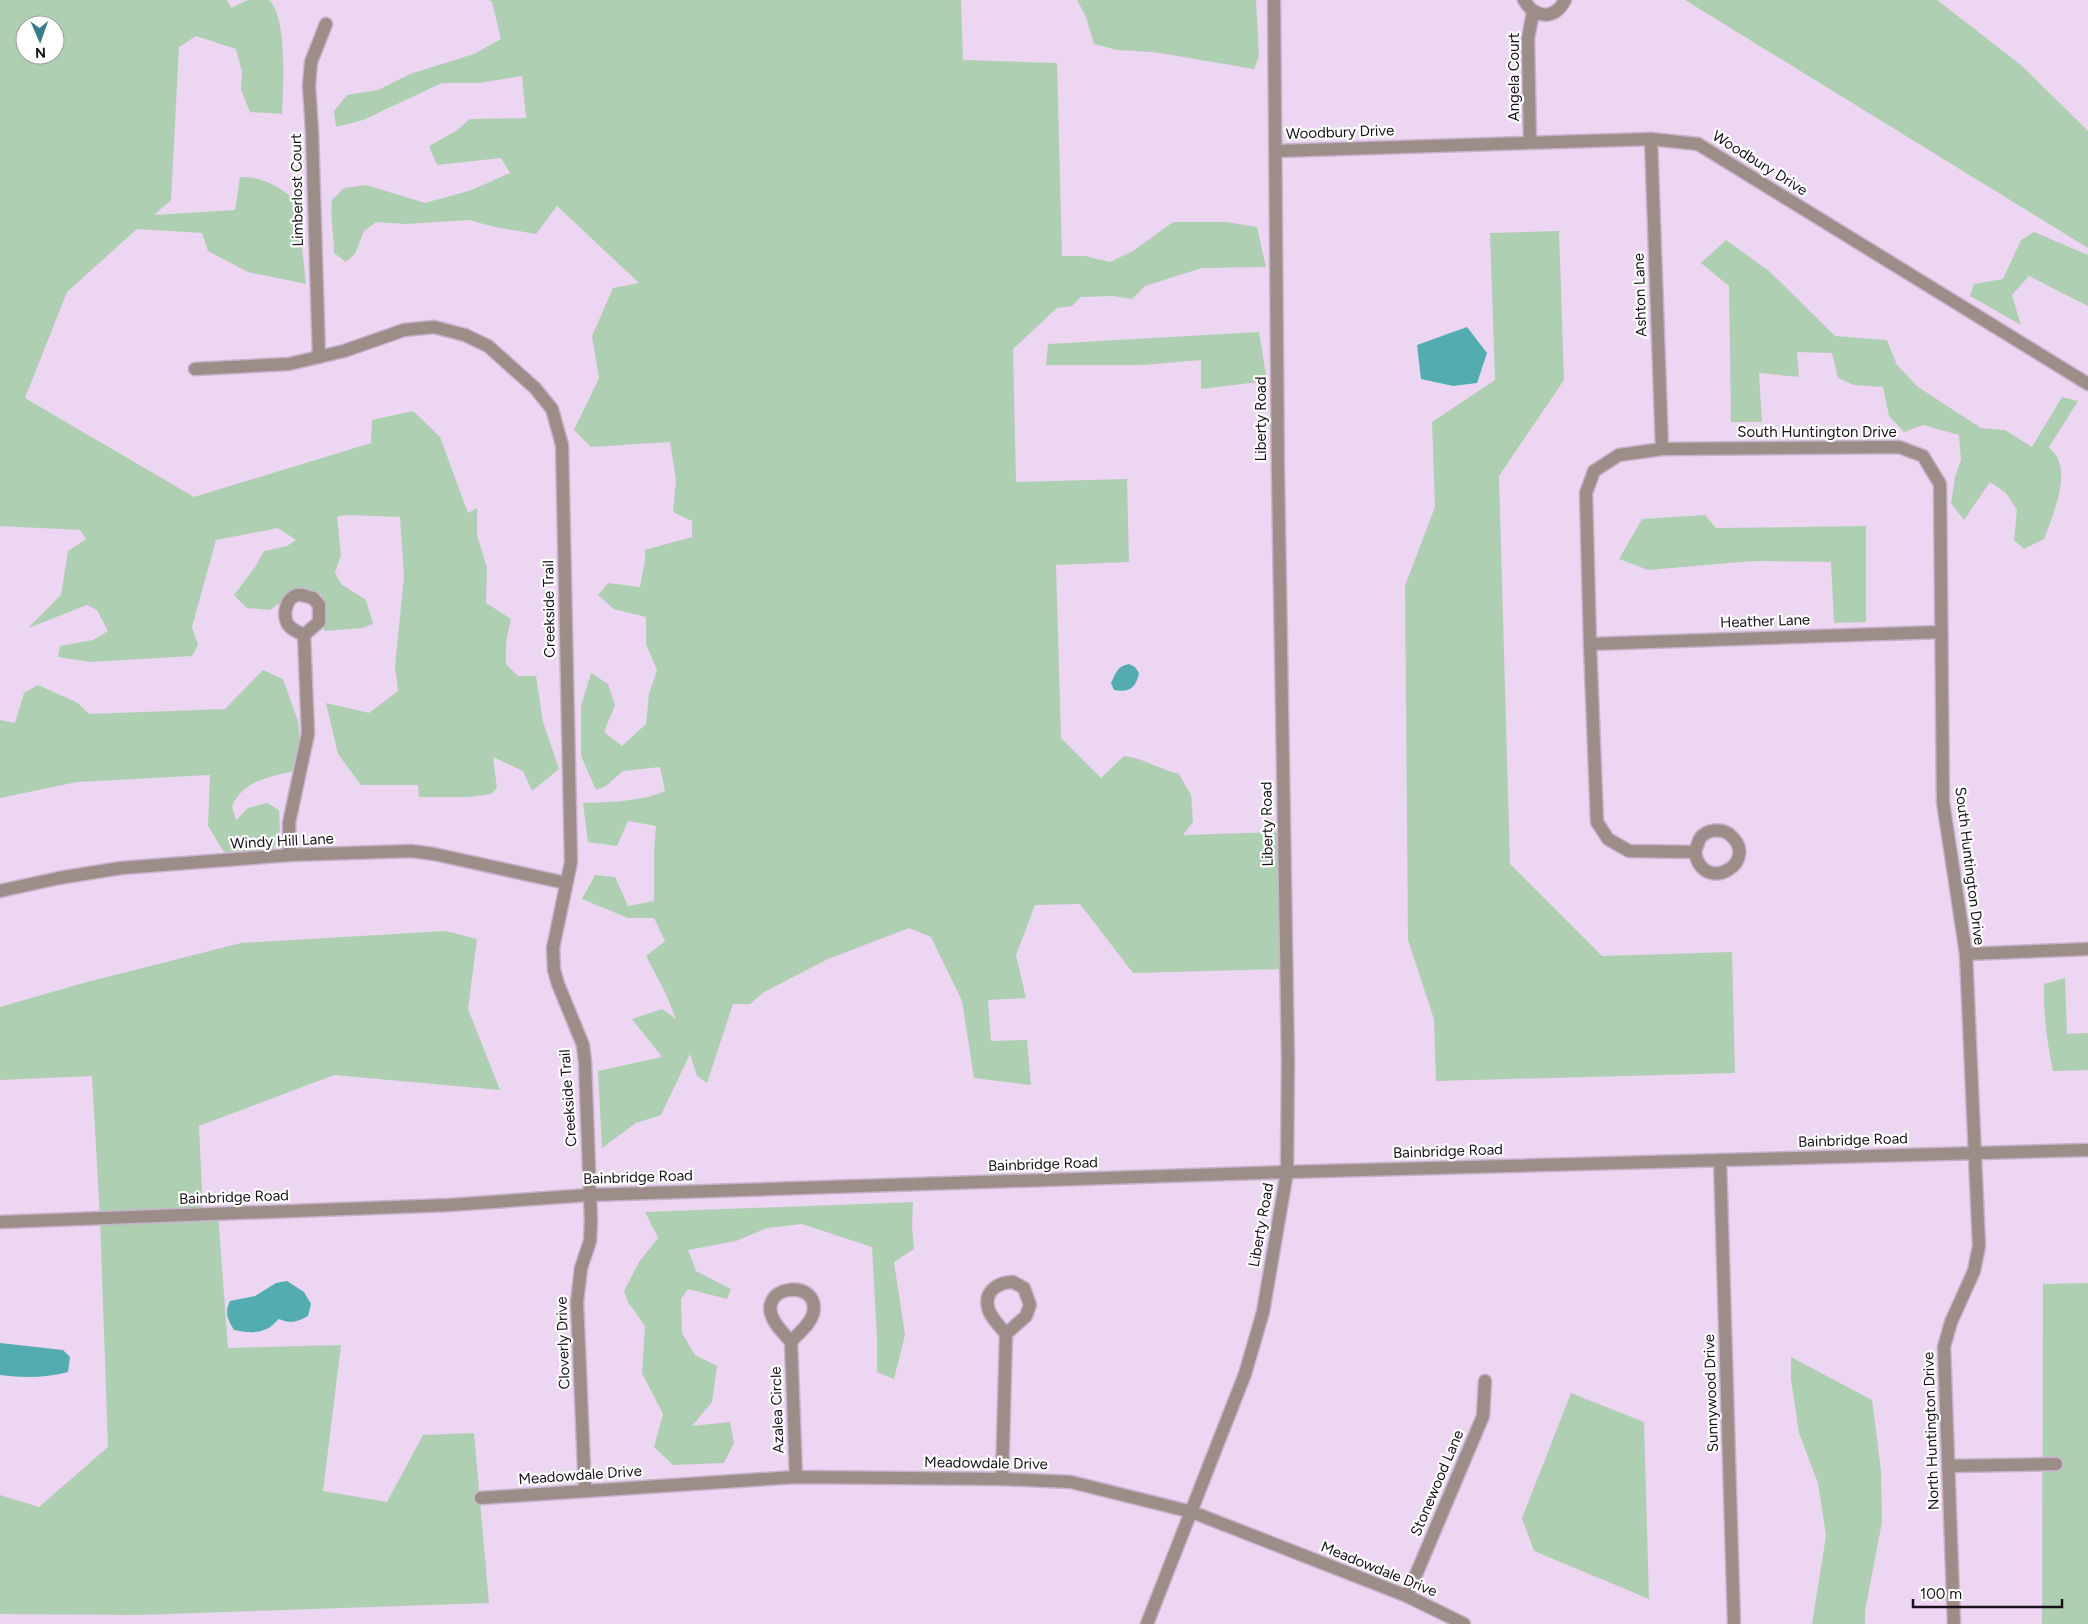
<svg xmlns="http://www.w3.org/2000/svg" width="2088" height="1624" font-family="Figtree,sans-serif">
<rect width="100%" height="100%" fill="#ecd6f1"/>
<g fill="#afcfb3" fill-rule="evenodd">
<path d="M0 0H227L231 8 248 0H269C288 18 283 87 282 114L250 112 241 90 242 72 236 49 196 36 179 47 171 200 154 215 235 210 240 177C262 176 282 188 297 202L306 284 248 272 208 251 202 233 137 229 67 292 25 398 194 497 371 443 372 420 413 411 440 437 468 513 477 508V535L487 568 486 603 511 619 506 642V664L518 676H536L543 722 559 769 532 791 523 771 493 757 497 788 491 794 470 797H419L418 785H361L338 754 326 703 369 713 398 691 395 666 404 577 400 517 346 515 337 517 341 555 335 572 341 584 366 600 373 624 362 628 324 631 321 594 295 592 270 610 247 608 234 595 255 567 264 551 287 546 296 540 278 528 216 540 192 627 198 645 192 656 91 662 58 657 60 646 93 640 108 631 97 610 87 605 28 628 61 595 68 551 86 539 80 530 0 526ZM25 25H55V55H25Z"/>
<path d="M489 0H961L963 60 1057 63 1062 256H1085L1110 262 1133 251 1173 222H1227L1257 227 1266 267 1202 268 1145 286 1132 299 1112 296 1081 297 1072 306 1057 308 1013 349 1016 482 1127 479 1129 562 1056 565 1061 738 1101 778 1124 756C1146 759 1158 769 1179 774L1191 795 1193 822 1183 835 1284 832 1286 969 1133 973 1080 904 1035 905 1016 955 1026 998 988 1000 991 1041 1027 1040 1031 1085 974 1078 962 1001 931 937 909 928 828 959 764 992 750 1004H733L707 1083 697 1076 690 1054 661 1115 636 1123 602 1148 598 1071 662 1057 632 1019 662 1009 676 1019 665 992 646 956 665 941 654 918H628L582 899 595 875 615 877 628 906 654 901V852L656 826 628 821 617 846 588 842 583 803C611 802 639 802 665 791L660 767 623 771 606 786 596 790 581 756V706L591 673 608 684 615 705 604 732 622 746 646 724 649 694 657 670 646 644V617L614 609 598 595 608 583 640 587 645 561V550L692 537V521L673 512 676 480 670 442 591 447 574 430 599 378 592 336 613 288 639 283 557 206 536 234 495 227 469 220 406 224 376 222 364 231 355 254 346 262 334 253C334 235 330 218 332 200L344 188 366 185 425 203 472 190 510 173 501 158 437 165 429 146 456 131 470 119 526 118 522 76 479 83H442L363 120 336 127 334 111 347 95 378 90 410 74 474 54 501 39 492 2Z"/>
<polygon points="1077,0 1256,0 1259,56 1254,69 1153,52 1117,50 1094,44 1086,17"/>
<polygon points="1685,0 1937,0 2021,65 2088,131 2088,248"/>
<polygon points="1559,231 1564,380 1499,476 1510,864 1602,956 1732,952 1735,1073 1436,1081 1434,1019 1408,940 1405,586 1435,507 1432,422 1495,380 1490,233"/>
<polygon points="2034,232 2088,255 2088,306 2029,276 2012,295 2021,325 1970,296 1974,284 2003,279 2021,240"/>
<path d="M1726 240 1769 271 1835 336 1887 340 1897 365 1918 387 1981 428 2005 430 2032 447 2062 397 2078 401 2049 447C2052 451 2057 455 2058 459 2068 482 2052 517 2044 539L2024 549 2014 540 2017 510 2006 493 1990 482 1964 520 1951 503 1955 477 1961 460 1959 435 1923 425 1904 432 1889 416 1883 387 1854 385 1838 378 1832 353 1797 352 1799 377 1759 373 1762 422H1731L1729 286 1701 263Z"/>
<polygon points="1259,332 1267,381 1201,389 1201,360 1142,365 1046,365 1048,344"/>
<polygon points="1705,515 1716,528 1866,526 1866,622 1834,623 1831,562 1753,561 1648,570 1619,559 1642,519"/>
<path d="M263 670 283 679 298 721 301 747 293 771C267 778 244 780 232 806L236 820 248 808 267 803 279 810 280 830 273 850 224 852 208 826 210 775 77 782 0 798V720L15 723 24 693 38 685 78 703 89 714 225 709Z"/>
<polygon points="446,931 477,939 468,1009 500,1090 334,1075 199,1126 203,1214 218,1213 228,1348 341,1345 323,1491 387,1502 423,1435 474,1433 489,1603 139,1615 0,1614 0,1495 39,1507 108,1447 100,1218 92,1076 0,1080 0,1007 87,982 241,943"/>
<path d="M2065 978 2067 1034 2088 1033V1070L2053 1071C2047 1042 2043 1013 2044 984Z"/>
<polygon points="913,1202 912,1227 914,1249 894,1262 905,1335 894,1379 877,1372 877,1338 872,1247 802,1224 767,1228 736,1241 688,1250 696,1271 731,1289 727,1299 688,1289 681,1299 682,1333 695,1355 717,1366 712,1402 692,1426 730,1422 734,1443 724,1463 673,1465 654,1447 663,1414 642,1373 645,1326 628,1302 624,1291 639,1262 658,1238 645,1212"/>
<polygon points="2088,1283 2088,1624 2042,1624 2043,1284"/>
<polygon points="1791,1357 1872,1400 1881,1471 1882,1522 1865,1611 1865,1624 1812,1624 1826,1536 1818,1483 1799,1433 1791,1379"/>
<polygon points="1571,1393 1644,1422 1649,1599 1534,1551 1522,1518"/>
</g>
<g fill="#53adb0">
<polygon points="1467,327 1487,353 1477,383 1453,386 1421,379 1417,345"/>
<path d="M1129 664 1135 667 1139 673C1136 688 1129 693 1114 690L1111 683C1116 673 1117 666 1129 664Z"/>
<path d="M287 1281 304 1292 311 1304 308 1316C297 1322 291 1324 279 1319 275 1322 271 1328 266 1329 257 1334 244 1332 234 1330 228 1320 224 1313 230 1301L255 1296 276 1283Z"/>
<path d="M0 1343 63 1350 70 1357 68 1372C46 1378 23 1378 0 1375Z"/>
</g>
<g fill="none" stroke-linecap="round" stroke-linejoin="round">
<defs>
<g id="minor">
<path d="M1524 0C1535 19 1555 20 1565 0"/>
<polyline points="1651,139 1662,449"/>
<polyline points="1530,142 1528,39 1533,12"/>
<polyline points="1276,151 1651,139 1698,144 2088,384"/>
<polyline points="319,357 312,131 309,86 311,62 326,24"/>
<polyline points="195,369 289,364 344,351 404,330 434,327 465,335 488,346 535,388 552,409 562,445 571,862 553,948 554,970 558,984 583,1045 585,1062 591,1222 590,1241 581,1268 577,1302 585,1491"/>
<polyline points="1590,644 1941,632"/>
<path d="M1695 852C1703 897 1763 861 1729 834 1721 828 1707 830 1701 837 1698 841 1697 847 1695 852L1629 851 1608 839 1597 822 1590 644 1586 493 1594 471 1619 455 1662 449 1899 447 1923 456 1940 484 1943 802 1966 954 1979 1246 1974 1271 1951 1322 1944 1347 1954 1624"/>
<path d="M290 855 289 823 308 734 304 635C298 632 290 629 287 623 283 614 286 598 297 595 302 594 308 597 313 598L319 605V622L304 635"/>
<polyline points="0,891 59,878 121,868 290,855 411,851 434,854 566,883"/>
<polyline points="1966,954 2088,949"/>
<polyline points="1720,1160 1734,1624"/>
<polyline points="0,1222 449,1205 589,1195 1287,1172 2088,1150"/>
<path d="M791 1342C786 1336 780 1330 776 1324 750 1285 822 1276 813 1314 810 1325 798 1333 791 1342L796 1477"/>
<polyline points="1949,1466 2056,1464"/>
<path d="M1002 1479 1006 1334 1026 1316 1030 1305 1024 1288 1013 1282C1000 1282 984 1290 988 1307 989 1316 1000 1326 1006 1334"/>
<polyline points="481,1498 796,1477 1002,1479 1071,1482 1192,1512 1407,1596 1464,1624"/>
<polyline points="1407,1596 1483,1416 1485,1381"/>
<polyline points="1147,1624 1245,1374 1263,1312 1287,1172 1288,1061 1278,473 1274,0"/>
</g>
</defs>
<use href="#minor" stroke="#c6b2ca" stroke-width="15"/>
<use href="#minor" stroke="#9d8d89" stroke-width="12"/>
</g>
<g text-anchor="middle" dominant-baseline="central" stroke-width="4.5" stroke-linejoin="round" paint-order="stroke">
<g font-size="15" fill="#171019" stroke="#fff">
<text transform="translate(1514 77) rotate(-90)">Angela Court</text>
<text transform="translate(1340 132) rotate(-2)">Woodbury Drive</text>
<text transform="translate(1760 163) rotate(32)">Woodbury Drive</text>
<text transform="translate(297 190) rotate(-91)">Limberlost Court</text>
<text transform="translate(1640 295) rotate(-92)">Ashton Lane</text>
<text transform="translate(1261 419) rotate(-90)">Liberty Road</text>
<text x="1817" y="432">South Huntington Drive</text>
<text transform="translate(549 609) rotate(-91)">Creekside Trail</text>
<text transform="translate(1765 621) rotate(-2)">Heather Lane</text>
<text transform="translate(1267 824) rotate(-91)">Liberty Road</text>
<text transform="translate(282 841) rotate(-3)">Windy Hill Lane</text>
<text transform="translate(1970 866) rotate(83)">South Huntington Drive</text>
<text transform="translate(568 1098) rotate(-94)">Creekside Trail</text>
<text transform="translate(1853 1140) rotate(-2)">Bainbridge Road</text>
<text transform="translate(1448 1151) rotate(-2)">Bainbridge Road</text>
<text transform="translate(1043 1164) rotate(-2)">Bainbridge Road</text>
<text transform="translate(638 1177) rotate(-2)">Bainbridge Road</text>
<text transform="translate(234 1197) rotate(-2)">Bainbridge Road</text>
<text transform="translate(1261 1225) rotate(-80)">Liberty Road</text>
<text transform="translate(563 1343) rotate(-92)">Cloverly Drive</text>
<text transform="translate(1711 1393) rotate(-92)">Sunnywood Drive</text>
<text transform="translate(777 1410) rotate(-92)">Azalea Circle</text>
<text transform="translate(1931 1431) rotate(-92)">North Huntington Drive</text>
<text transform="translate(986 1463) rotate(1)">Meadowdale Drive</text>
<text transform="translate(580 1475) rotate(-4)">Meadowdale Drive</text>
<text transform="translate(1437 1483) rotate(-67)">Stonewood Lane</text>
<text transform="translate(1379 1569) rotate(22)">Meadowdale Drive</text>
</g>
</g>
<g transform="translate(40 40) rotate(178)"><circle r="24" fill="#ffffff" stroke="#a29fa3"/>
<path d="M0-4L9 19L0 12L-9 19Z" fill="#3b7b8e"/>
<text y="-8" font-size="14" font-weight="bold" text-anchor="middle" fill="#171019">N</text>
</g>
<path d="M1913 1599v8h149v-8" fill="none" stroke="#171019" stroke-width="2.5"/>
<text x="1920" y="1599" font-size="15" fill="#171019" stroke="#ffffff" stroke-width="4" paint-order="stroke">100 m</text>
</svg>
